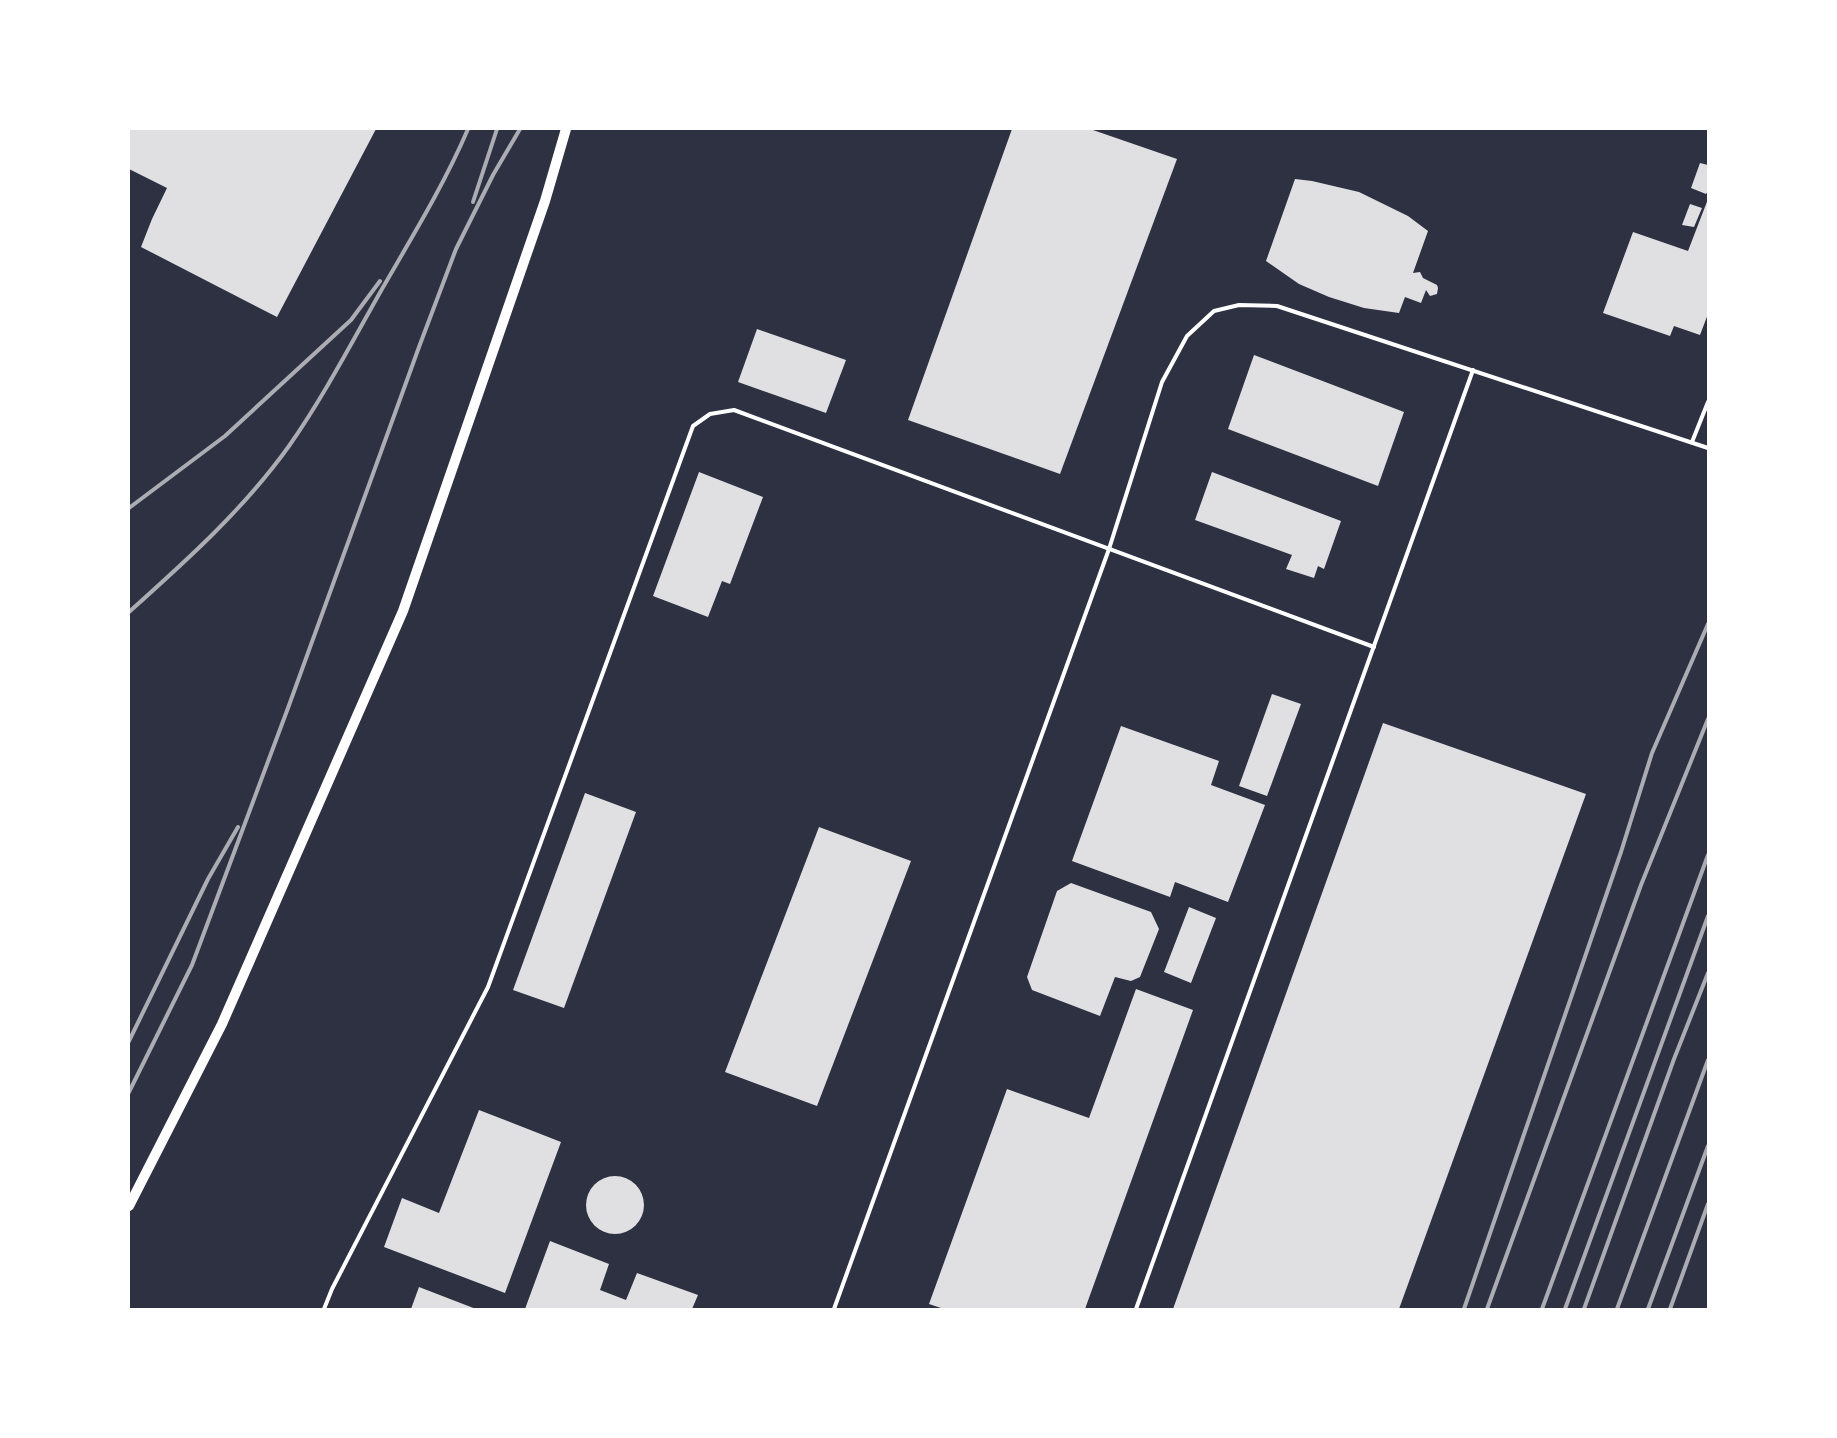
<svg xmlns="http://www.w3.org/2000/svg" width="1837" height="1438" font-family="'Fira Sans Condensed',sans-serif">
<rect width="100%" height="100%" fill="#2d3142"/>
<g fill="#e0e0e3">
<polygon points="129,129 376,129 277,317 141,247 152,219 167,188 129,169"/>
<polygon points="1012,129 1090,129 1177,159 1060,474 908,420"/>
<polygon points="1700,163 1708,165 1708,191 1706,194 1691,188"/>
<polygon points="1295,179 1312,181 1359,192 1408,216 1428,231 1413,273 1420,272 1423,278 1437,285 1438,288 1437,294 1430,296 1426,290 1421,303 1405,297 1399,313 1364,308 1329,297 1299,284 1266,261"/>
<polygon points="1708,199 1708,314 1700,335 1674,326 1670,336 1603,313 1633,232 1688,251"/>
<polygon points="1690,204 1702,208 1694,227 1682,225"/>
<polygon points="757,329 846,360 826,413 738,382"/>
<polygon points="1254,355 1404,412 1378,486 1228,429"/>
<polygon points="699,472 763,497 730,584 722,581 708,617 653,596"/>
<polygon points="1212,472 1341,521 1324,569 1318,566 1314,578 1286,569 1292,555 1195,520"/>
<polygon points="1272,694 1301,704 1267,796 1239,786"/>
<polygon points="1383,723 1586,794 1399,1309 1173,1309"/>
<polygon points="1121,726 1219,761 1211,785 1265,805 1228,902 1175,882 1170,897 1072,861"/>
<polygon points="585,793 636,812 564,1008 513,990"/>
<polygon points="819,827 911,861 817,1106 725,1072"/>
<polygon points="1071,883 1151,912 1159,929 1140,977 1131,981 1115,977 1100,1016 1032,990 1027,977 1057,891"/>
<polygon points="1189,907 1216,918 1191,983 1164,972"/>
<polygon points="1136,989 1193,1010 1085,1309 944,1309 929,1304 1007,1089 1089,1118"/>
<polygon points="479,1110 561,1142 505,1293 384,1247 402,1198 439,1213"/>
<circle cx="615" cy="1205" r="29"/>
<polygon points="550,1241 609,1264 600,1290 626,1300 637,1273 698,1295 692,1309 525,1309"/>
<polygon points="419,1287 476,1309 411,1309"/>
</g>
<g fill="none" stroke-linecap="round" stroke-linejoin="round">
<g stroke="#fff" stroke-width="4">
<polyline points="1692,442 1708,402"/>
<polyline points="324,1309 332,1289 488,987 693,426 710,414 734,410 1374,647"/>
<polyline points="834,1309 1109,549 1162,382 1187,336 1214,311 1239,305 1277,306 1708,448"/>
<polyline points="1136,1309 1473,370"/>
</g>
<polyline stroke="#fff" stroke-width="10" points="129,1206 222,1024 403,611 545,201 566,129"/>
<g stroke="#abadb3" stroke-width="4">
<polyline points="473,202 497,129"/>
<polyline points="129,508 225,436 351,320 380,281"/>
<path d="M129 612C186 561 244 509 289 446 324 396 352 342 382 289 412 237 444 185 468 129"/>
<polyline points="129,1041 208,879 238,827"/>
<polyline points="129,1092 192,965 288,708 419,347 456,249 493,175 520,129"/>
<polyline points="1464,1309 1621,852 1652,753 1708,624"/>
<polyline points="1487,1309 1641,885 1708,719"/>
<polyline points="1542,1309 1708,855"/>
<polyline points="1565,1309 1708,916"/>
<polyline points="1584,1309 1674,1059 1708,973"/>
<polyline points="1617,1309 1708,1060"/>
<polyline points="1648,1309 1708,1146"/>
<polyline points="1670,1309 1708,1204"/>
</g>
</g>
<rect width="1837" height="1438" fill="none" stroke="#ffffff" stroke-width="260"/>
</svg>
